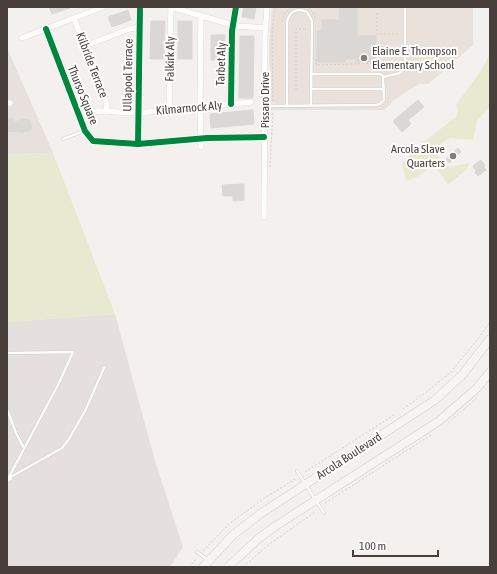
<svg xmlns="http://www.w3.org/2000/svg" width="497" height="574" font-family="'Asap Condensed',sans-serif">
<rect width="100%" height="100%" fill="#f3f0ee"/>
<polygon fill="#e7e0dc" points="7,48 53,153 7,154"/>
<polygon fill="#e5e0de" points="115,314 155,461 183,547 170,567 7,567 7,322"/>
<polygon fill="#e9e1da" points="272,7 473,7 473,45 428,84 419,84 415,86 393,101 384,110 271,110 269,47"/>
<g fill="#e7ead0">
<polygon points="490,54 490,106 477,121 473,140 450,138 437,146 440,160 450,167 469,163 467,169 448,185 437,169 432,166 419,176 406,181 402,163 421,144 456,117 458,111 456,105 480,72"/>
<rect x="418" y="56" width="15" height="12"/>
<polygon points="53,153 115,314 7,322 7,154"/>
</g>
<g fill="#dbd7d5" stroke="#dbd7d4">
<polygon points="49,7 70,7 70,8 52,14"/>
<polygon points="244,7 256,7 254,19 242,17"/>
<polygon points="339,7 357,7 357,36 376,36 376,62 356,62 356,59 345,59 345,62 317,62 317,31 322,31 322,20 340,20"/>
<polygon points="128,10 131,20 112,27 108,17"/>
<polygon points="151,21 165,21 164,59 150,59"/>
<rect x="178" y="21" width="14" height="38"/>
<polygon points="211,35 225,35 224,60 211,60"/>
<polygon points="240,36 254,36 253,98 239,98"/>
<polygon points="418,100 424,107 408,120 411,124 402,132 393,121"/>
<polygon points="253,110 254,124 211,128 210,114"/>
<polygon points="7,119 14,119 14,122 26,119 27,120 29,119 32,129 26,132 26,131 21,133 20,131 7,132"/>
<polygon points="458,148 461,152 449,163 446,159"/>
<polygon points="481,160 485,166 484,167 486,170 478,176 475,173 476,171 473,166"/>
<polygon points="244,184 244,200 233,201 233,196 223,196 222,185"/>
</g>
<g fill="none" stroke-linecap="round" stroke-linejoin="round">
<defs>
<g id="lane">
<polyline points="383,77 400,73 405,68 405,7"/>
<polyline points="311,89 384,89"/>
<path d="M287 105V22C289 12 297 7 307 12L312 21 311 105"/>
<polyline points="265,106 376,105 380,104 384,100 383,76 380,74 312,74"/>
<polyline points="63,139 84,131"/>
<polyline points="7,353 73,352 59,383 9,477"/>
<polyline points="7,409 16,433 24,448"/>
<polyline points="297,471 324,513"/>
<polyline points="9,478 62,448 69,439 85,411 104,368"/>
<polyline points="197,552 208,560"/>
</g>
<g id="street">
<polyline points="171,7 236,26 265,28"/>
<polyline points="201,16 200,108 201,147"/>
<polyline points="74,18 107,104 106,112"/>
<polyline points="46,29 85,131 93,141 138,144 207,138 264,137"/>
<polyline points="22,38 103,7"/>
<polyline points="85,46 129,29 139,27"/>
<polyline points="7,103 10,103"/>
<polyline points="231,104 232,31 236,7"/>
<polyline points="169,111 171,7"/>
<polyline points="79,116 92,112 98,111 138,113 251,102"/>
<polyline points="138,144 140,7"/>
<polyline points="264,217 265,36 267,7"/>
<polyline points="7,479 9,478"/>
</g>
<g id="secondary">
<polyline points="203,567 233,535 260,514 435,400 462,375 490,339"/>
<polyline points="228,567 258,539 274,527 439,421 477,388 490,372"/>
</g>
</defs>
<use href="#lane" stroke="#cfccca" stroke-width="3.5"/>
<use href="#street" stroke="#cfccca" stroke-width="6"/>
<use href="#secondary" stroke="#d3ccc6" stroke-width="9"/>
<g stroke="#d3cfcc" stroke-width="1" stroke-dasharray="2 2" stroke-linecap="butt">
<polyline points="308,7 314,13 315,18"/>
<polyline points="377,13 377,34 400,34"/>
<polyline points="282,22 285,13 291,7"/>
<polyline points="316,59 316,65 383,63"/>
<polyline points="296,90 296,29 307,29"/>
<polyline points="273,101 272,34 275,7"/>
<polyline points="270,167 273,111"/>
<polyline points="403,409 428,391 451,372 478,339 490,322"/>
<polyline points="448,423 477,398"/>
<polyline points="305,472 394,415"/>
<polyline points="325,503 431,435"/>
<polyline points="203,551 229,524 263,499 295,479"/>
<polyline points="189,567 197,558"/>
<polyline points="243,567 268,545 315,512"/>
</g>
<use href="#lane" stroke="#fdfdfc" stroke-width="2.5"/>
<use href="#street" stroke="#fdfdfc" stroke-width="5.5"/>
<use href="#secondary" stroke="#f7f4f1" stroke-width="8"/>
<defs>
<g id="cycleway">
<polyline points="46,29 85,131 93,141 138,144 207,138 264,137"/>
<polyline points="231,104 232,31 236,7"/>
<polyline points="138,144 140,7"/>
</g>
</defs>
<use href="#cycleway" stroke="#fff" stroke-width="8"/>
<use href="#cycleway" stroke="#00873e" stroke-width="6"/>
</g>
<g fill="#847d79" stroke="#fff" stroke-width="1.5">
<circle cx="364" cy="58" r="4"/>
<circle cx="453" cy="156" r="4"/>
</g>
<g text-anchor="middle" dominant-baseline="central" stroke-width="4" stroke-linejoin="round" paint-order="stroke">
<g font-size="12" fill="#493f3a" stroke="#fff" text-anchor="start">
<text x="372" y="51">Elaine E. Thompson<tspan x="372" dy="14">Elementary School</tspan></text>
<text x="445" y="149" text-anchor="end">Arcola Slave<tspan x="445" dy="14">Quarters</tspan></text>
</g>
<g font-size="12" fill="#493f3a" stroke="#fff">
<text transform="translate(170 59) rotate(-89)">Falkirk Aly</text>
<text transform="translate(221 64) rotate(-88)">Tarbet Aly</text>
<text transform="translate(92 65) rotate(69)">Kilbride Terrace</text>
<text transform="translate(128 75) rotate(-89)">Ullapool Terrace</text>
<text transform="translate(83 95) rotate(68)">Thurso Square</text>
<text transform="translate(265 100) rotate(-90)">Pissaro Drive</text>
<text transform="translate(189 108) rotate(-5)">Kilmarnock Aly</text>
<text transform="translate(349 456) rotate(-33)">Arcola Boulevard</text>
</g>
</g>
<rect width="497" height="574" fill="none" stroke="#493f3a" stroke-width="16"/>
<path d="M353 550v6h85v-6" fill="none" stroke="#493f3a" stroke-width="2"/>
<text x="359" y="550" font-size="12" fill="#493f3a" stroke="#ffffff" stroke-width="3" paint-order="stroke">100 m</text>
</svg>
